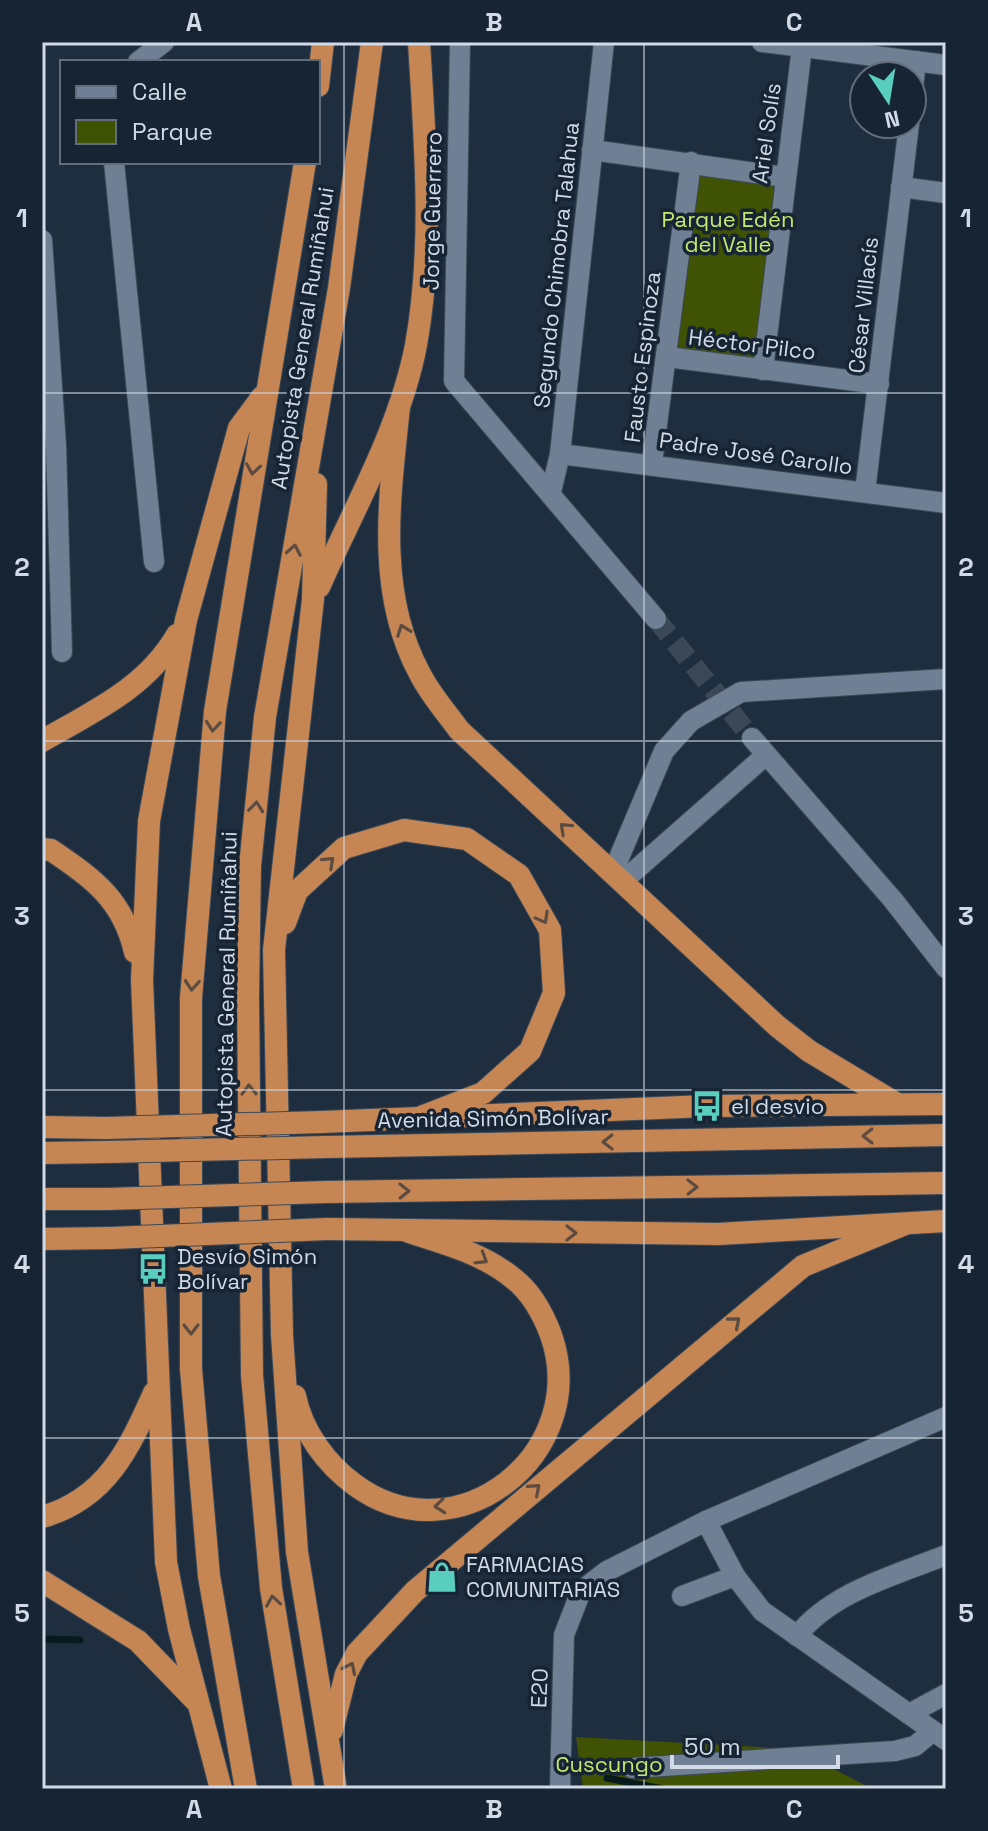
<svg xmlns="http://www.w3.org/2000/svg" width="988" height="1831" font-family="'Space Grotesk',sans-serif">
<rect width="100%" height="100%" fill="#1f2e3f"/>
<g fill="#405203">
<polygon points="689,169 779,183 753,366 674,353"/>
<polygon points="576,1737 794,1749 873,1789 583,1789"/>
</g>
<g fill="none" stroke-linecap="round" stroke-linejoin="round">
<g stroke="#071a1c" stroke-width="7">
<polyline points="42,1639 80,1640"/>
<polyline points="607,1778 663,1789"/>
</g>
<polyline stroke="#3a4858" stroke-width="20" stroke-dasharray="20 10" stroke-linecap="butt" points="656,619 752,738"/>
<defs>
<g id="minor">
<polyline points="460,42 454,381 656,619"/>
<polyline points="138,62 164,42"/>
<polyline points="912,96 916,61"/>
<polyline points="592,150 784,177"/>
<polyline points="114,162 154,562"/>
<polyline points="901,187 946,193"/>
<polyline points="42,240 56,445 62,652"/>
<polyline points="667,357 879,384"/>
<polyline points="763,370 802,47"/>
<polyline points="560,454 946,503"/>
<polyline points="652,463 691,162"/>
<polyline points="551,492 560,454 604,42"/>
<polyline points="865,492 909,124"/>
<polyline points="752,738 893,900 946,968"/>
<polyline points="613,872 664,751 691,721 741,692 946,679"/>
<polyline points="622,882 766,755"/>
<polyline points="706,1521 735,1576 762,1611 946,1740"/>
<polyline points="682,1596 735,1576"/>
<path d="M797 1636C831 1592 896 1575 946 1555"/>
<polyline points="909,1714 946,1694"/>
<polyline points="632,1768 895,1751 915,1746 933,1731"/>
<polyline points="560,1789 564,1635 581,1591 607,1571 706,1521 946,1417"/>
</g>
<polyline id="tertiary" points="762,42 946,65"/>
<g id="trunk">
<polyline points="318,86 323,42"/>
<path d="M399 407C390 495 375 592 420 674 430 694 446 712 459 730L777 1026 809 1051 897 1104"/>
<polyline points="316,484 313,599 274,950 282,1335 297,1552 336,1789"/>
<path d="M319 587C353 510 400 429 416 345 434 245 425 143 419 42"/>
<path d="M42 741C94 711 146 688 177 635"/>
<path d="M42 849 51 850C94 879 123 900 135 952"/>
<polyline points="285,923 297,891 344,848 404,830 467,839 519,875 550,930 554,993 530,1051 483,1093 421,1117"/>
<polyline points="322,1122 707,1106 946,1104"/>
<polyline points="42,1127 106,1128"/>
<polyline points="325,1147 946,1135"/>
<polyline points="42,1153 107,1152"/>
<polyline points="326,1192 946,1183"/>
<polyline points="42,1199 107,1199"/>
<polyline points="327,1229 718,1234 946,1221"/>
<polyline points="42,1239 111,1238"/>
<path d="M295 1396C302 1431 326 1464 355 1485 457 1560 592 1453 551 1335 543 1314 532 1293 514 1279 484 1254 447 1244 409 1232"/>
<path d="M42 1517C106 1499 129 1449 154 1393"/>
<polyline points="42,1581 138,1641 195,1700"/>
<polyline points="332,1730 346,1674 357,1653 415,1591 803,1266 905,1224"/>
<polyline points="221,1789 179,1629 166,1562 142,980 149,821 186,620 239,428 262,397"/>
<polyline points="246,1789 209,1576 191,1369 191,998 215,711 305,162"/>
<polyline points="304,1789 271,1588 252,1375 248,997 250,866 265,717 339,288 372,42"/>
</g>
</defs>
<use href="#minor" stroke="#3c4957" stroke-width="22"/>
<use href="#tertiary" stroke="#3c4957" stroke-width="22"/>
<use href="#trunk" stroke="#3c4957" stroke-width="24"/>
<use href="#minor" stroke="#6f8095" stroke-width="20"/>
<use href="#tertiary" stroke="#6f8095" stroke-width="20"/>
<use href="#trunk" stroke="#c68654" stroke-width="22"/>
<defs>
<g id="trunk-bridge">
<polyline points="106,1128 322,1122"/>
<polyline points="107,1152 325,1147"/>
<polyline points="107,1199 326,1192"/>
<polyline points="111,1238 327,1229"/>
</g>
</defs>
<use href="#trunk-bridge" stroke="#3c4957" stroke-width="24" stroke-linecap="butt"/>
<use href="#trunk-bridge" stroke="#c68654" stroke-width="22"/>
</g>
<defs><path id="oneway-chevron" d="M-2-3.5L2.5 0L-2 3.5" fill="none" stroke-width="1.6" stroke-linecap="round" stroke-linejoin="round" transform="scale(2)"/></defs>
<g stroke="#5c4b41">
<use href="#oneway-chevron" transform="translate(253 469) rotate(99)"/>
<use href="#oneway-chevron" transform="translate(294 550) rotate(-80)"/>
<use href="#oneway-chevron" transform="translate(403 630) rotate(-110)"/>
<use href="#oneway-chevron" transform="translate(213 726) rotate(95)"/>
<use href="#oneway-chevron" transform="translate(256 807) rotate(-84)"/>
<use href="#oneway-chevron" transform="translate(565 828) rotate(-137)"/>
<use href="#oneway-chevron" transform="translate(329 862) rotate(-43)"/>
<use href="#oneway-chevron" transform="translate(543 918) rotate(61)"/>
<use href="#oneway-chevron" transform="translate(192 985) rotate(94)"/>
<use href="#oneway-chevron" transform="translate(249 1090) rotate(-91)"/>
<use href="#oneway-chevron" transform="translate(868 1136) rotate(179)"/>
<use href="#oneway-chevron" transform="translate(608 1142) rotate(179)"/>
<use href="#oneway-chevron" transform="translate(692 1187) rotate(-1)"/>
<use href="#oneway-chevron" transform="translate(404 1191) rotate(-1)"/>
<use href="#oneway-chevron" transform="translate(571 1233)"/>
<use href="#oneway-chevron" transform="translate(482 1259) rotate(32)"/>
<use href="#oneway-chevron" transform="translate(735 1322) rotate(-40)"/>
<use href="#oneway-chevron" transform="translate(191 1329) rotate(90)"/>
<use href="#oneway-chevron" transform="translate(535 1489) rotate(-41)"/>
<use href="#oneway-chevron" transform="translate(440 1506) rotate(174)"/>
<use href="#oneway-chevron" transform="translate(273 1601) rotate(-99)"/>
<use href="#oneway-chevron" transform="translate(350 1668) rotate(-64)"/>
</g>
<path fill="none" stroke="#d1dae6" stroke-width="2" stroke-opacity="0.55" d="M344 42V1789M644 42V1789M42 393H946M42 741H946M42 1090H946M42 1438H946"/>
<defs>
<symbol id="bus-bare" viewBox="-9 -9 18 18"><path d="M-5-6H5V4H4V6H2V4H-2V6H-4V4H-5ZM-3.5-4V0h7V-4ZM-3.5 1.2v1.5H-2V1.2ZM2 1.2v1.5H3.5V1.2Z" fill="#59cebe" stroke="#162434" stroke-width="2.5" paint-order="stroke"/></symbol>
<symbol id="shop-bare" viewBox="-9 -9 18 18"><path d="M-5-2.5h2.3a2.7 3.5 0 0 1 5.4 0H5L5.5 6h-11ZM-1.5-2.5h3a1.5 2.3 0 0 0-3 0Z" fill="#59cebe" stroke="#162434" stroke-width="2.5" paint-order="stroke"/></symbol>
</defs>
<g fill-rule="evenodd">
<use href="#bus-bare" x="685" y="1084" width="44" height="44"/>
<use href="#bus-bare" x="131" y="1247" width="44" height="44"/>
<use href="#shop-bare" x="420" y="1555" width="44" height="44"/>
</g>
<g text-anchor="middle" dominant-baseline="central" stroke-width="7" stroke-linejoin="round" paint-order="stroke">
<g font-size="22" fill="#d1dae6" stroke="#162434">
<text transform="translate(766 133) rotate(-82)">Ariel Solís</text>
<text transform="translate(432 211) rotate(-89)">Jorge Guerrero</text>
<text transform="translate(556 265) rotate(-84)">Segundo Chimobra Talahua</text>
<text transform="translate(863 305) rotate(-84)">César Villacís</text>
<text transform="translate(302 338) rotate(-81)">Autopista General Rumiñahui</text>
<text transform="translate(752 344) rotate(7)">Héctor Pilco</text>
<text transform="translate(642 357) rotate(-83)">Fausto Espinoza</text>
<text transform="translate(756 453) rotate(8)">Padre José Carollo</text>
<text transform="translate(226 984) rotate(-89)">Autopista General Rumiñahui</text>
<text transform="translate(493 1118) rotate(-1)">Avenida Simón Bolívar</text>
<text transform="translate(539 1688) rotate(-88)">E20</text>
</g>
<g font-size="22" fill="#c5e86e" stroke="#162434">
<text x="728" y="219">Parque Edén<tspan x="728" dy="25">del Valle</tspan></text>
<text x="609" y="1764">Cuscungo</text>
</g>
<g font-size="22" fill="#d1dae6" stroke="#162434" text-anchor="start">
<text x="731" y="1106">el desvio</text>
<text x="177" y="1256">Desvío Simón<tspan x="177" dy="25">Bolívar</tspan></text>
<text x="466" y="1564">FARMACIAS<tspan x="466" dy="25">COMUNITARIAS</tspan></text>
</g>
</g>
<rect width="988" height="1831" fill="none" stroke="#162434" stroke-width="88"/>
<rect x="60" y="60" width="260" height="104" fill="#162434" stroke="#616d7b" stroke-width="2"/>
<rect x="76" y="86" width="40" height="12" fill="#6f8095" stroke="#616d7b" stroke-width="2"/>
<text x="132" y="100" font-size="24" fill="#d1dae6">Calle</text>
<rect x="76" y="120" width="40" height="24" fill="#405203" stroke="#616d7b" stroke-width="2"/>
<text x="132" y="140" font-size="24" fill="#d1dae6">Parque</text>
<g transform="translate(888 100) rotate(168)"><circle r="38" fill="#162434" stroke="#616d7b" stroke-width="2"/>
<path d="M0-6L14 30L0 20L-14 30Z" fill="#59cebe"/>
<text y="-12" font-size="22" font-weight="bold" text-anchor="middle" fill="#d1dae6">N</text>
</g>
<path d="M672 1755v12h166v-12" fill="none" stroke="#d1dae6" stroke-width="4"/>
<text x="684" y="1755" font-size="24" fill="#d1dae6" stroke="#162434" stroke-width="6" paint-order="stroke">50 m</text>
<rect x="44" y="44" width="900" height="1743" fill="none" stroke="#d1dae6" stroke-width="3"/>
<g font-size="26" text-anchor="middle" font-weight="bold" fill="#d1dae6">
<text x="194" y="31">A</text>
<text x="494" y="31">B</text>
<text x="794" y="31">C</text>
<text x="22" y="227">1</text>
<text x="966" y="227">1</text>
<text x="22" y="576">2</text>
<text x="966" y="576">2</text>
<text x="22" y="925">3</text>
<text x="966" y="925">3</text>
<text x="22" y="1273">4</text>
<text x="966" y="1273">4</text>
<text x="22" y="1622">5</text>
<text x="966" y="1622">5</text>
<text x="194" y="1818">A</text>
<text x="494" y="1818">B</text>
<text x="794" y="1818">C</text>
</g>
</svg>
